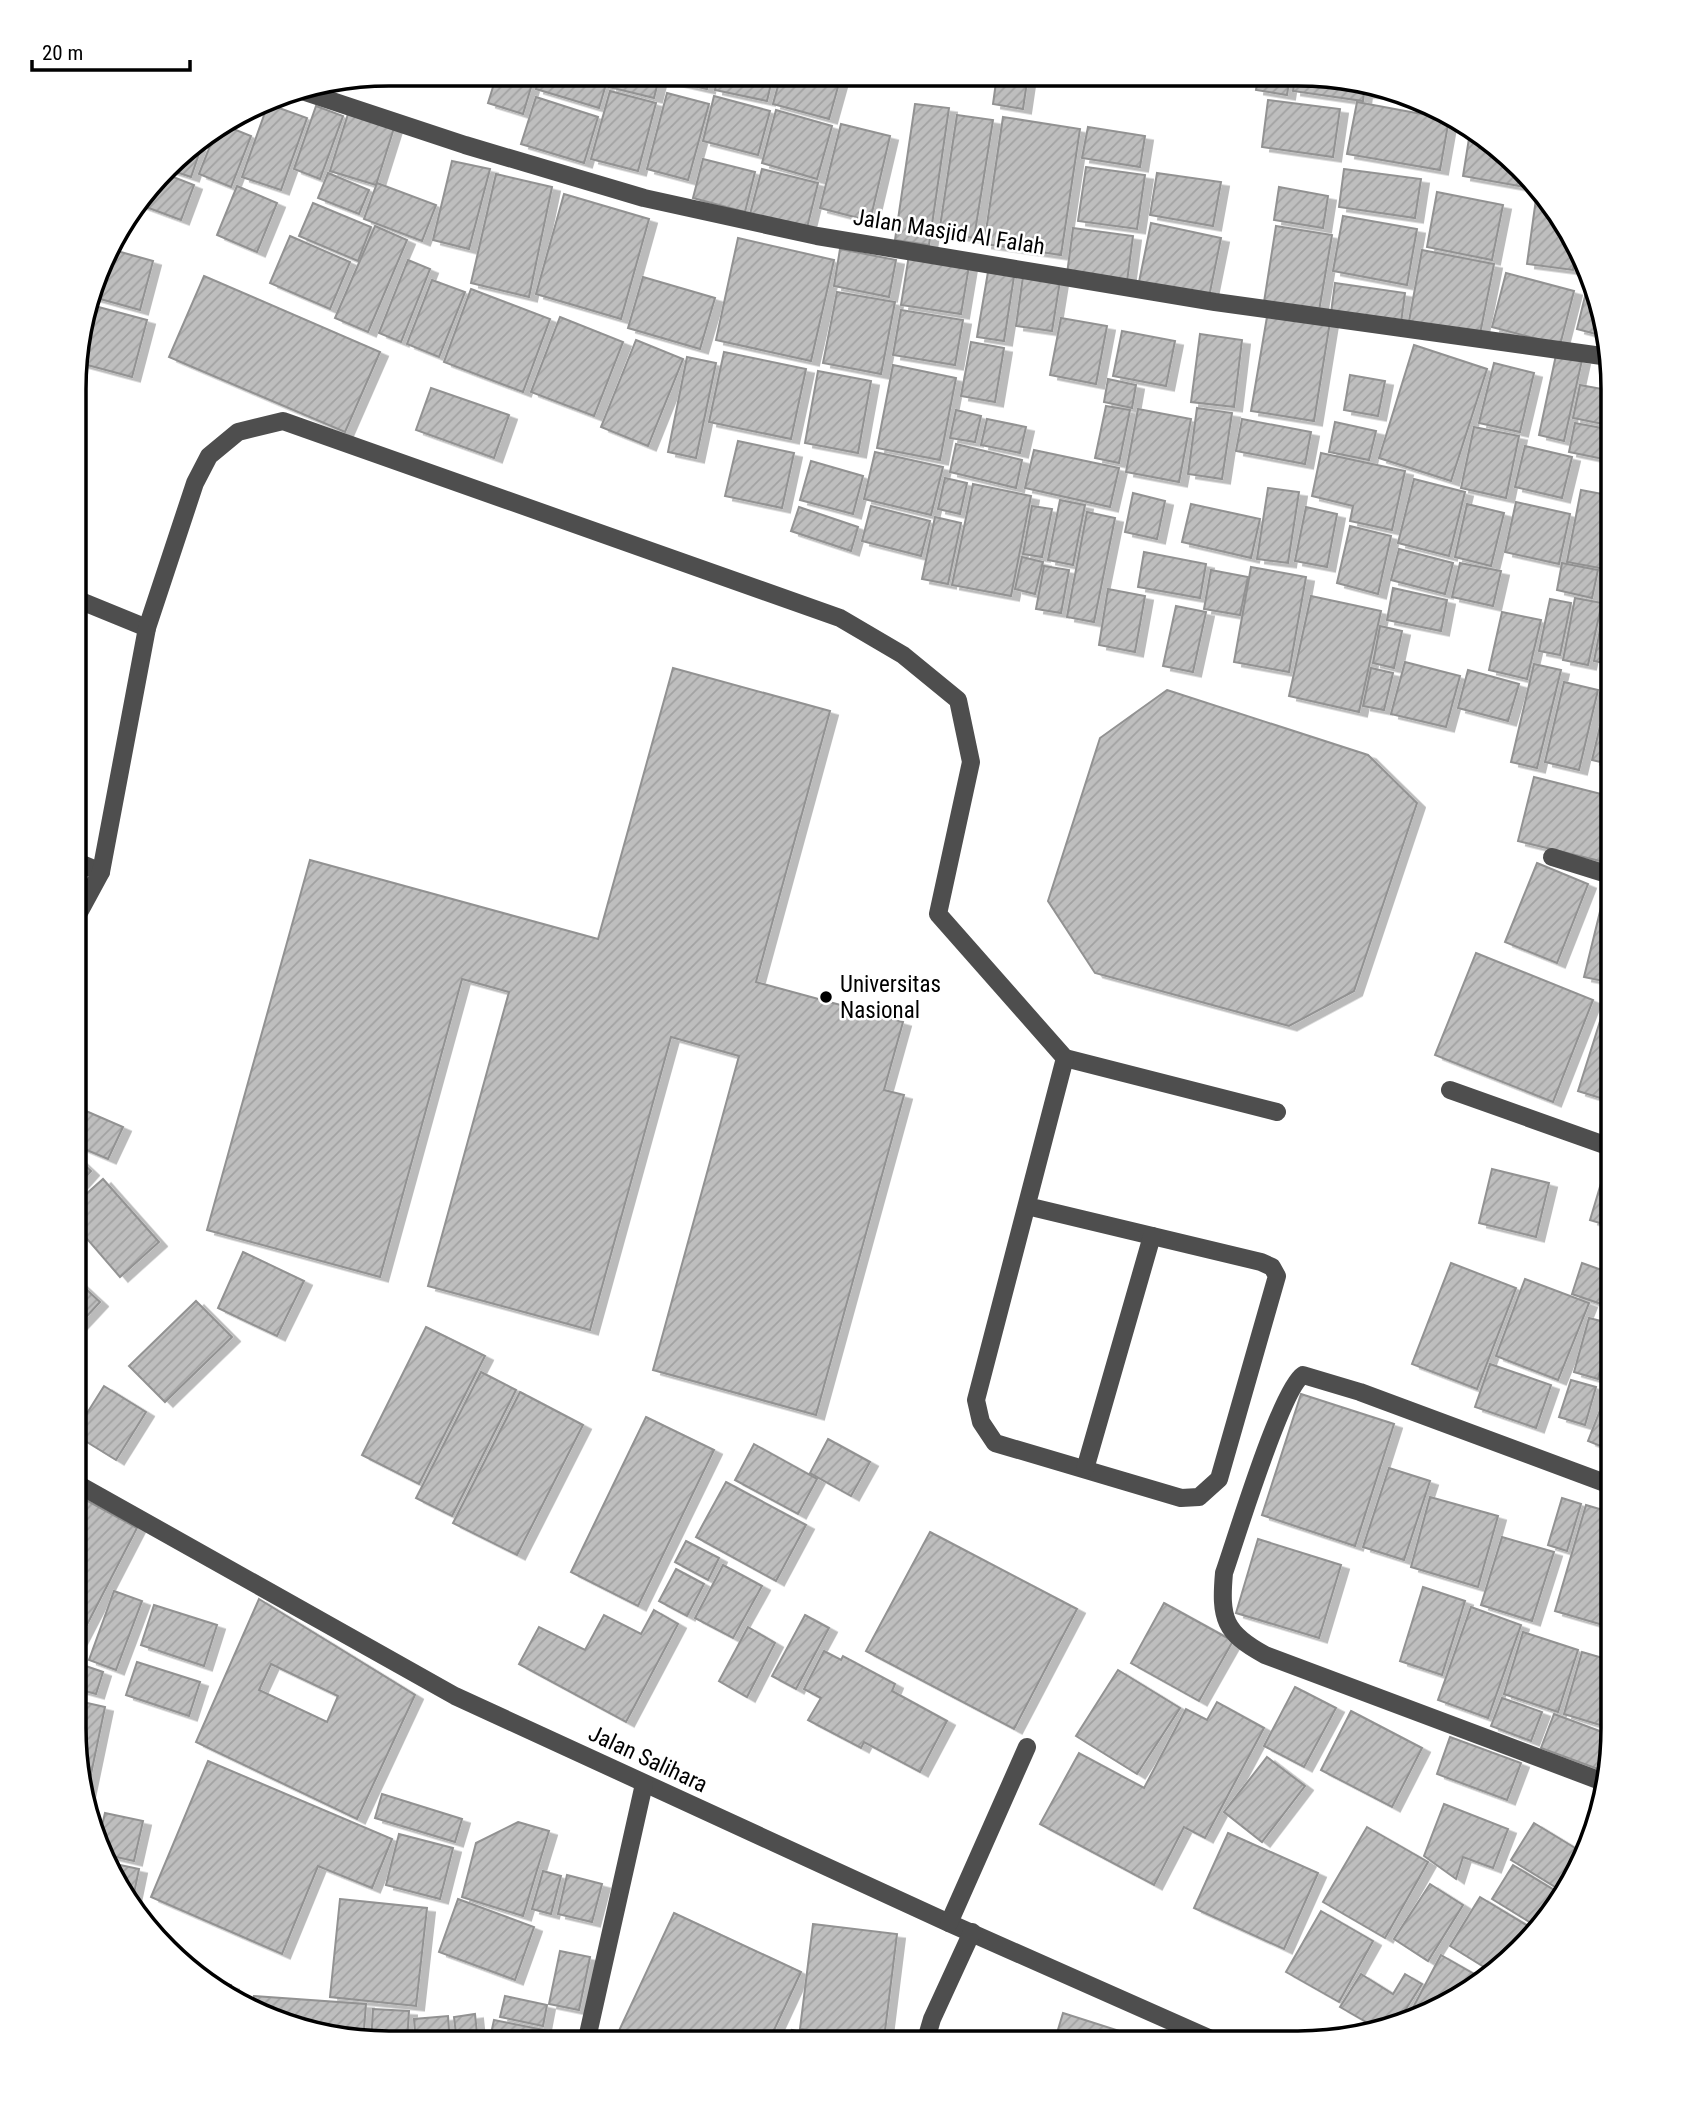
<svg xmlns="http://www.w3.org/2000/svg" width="1687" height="2117" font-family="'Roboto Condensed',sans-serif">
<defs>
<pattern id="building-hatch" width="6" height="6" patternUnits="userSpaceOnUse" patternTransform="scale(1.75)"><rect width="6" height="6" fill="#bebebe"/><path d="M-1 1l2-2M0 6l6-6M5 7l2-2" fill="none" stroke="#a2a2a2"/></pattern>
<filter id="shadow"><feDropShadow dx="8" dy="4.5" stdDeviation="0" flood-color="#0004"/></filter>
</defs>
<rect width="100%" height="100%" fill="#fff"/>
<g fill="url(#building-hatch)" stroke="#929292" stroke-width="2" fill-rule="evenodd" filter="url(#shadow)">
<polygon points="497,74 535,74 523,114 488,103"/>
<polygon points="540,74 609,74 599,108 536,89"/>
<polygon points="612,74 660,74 654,98 609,87"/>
<polygon points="668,74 710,74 707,89 667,80"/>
<polygon points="718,74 773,75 767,101 715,90"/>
<polygon points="781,75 841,76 829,119 773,104"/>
<polygon points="997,75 1028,75 1023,109 993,104"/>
<polygon points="1258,76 1290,76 1287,95 1256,90"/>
<polygon points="1295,76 1340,76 1377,90 1376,94 1364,93 1363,101 1293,91"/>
<polygon points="610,91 656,103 638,171 591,159"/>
<polygon points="667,93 709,104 688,180 647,169"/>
<polygon points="714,96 770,111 758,155 703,141"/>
<polygon points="536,97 598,117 584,163 521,144"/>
<polygon points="1268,100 1340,109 1333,157 1262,147"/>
<polygon points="1357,102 1449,119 1440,170 1347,154"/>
<polygon points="268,104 307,118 281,190 242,177"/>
<polygon points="915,104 949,108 929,245 895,240"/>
<polygon points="316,106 343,116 320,179 294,169"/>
<polygon points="776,110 832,126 817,179 762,163"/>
<polygon points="348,114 394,128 376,185 330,171"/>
<polygon points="957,115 993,120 974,238 939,233"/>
<polygon points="1003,117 1080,129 1061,255 984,244"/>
<polygon points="841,124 890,136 870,221 820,208"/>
<polygon points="226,126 251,136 231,187 199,174 216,131"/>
<polygon points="1471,126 1474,127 1530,188 1463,176"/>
<polygon points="1088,127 1145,136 1140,167 1082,158"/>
<polygon points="193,145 201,148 191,177 167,169 181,151"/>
<polygon points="703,159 755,172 745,212 693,198"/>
<polygon points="452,161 490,169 469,249 433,240"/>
<polygon points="1086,167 1145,175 1137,229 1078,221"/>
<polygon points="762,169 818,183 807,228 750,214"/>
<polygon points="1344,169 1421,179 1415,218 1339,207"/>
<polygon points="163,173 194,185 181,220 138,204"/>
<polygon points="328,173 369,190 359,214 318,198"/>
<polygon points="1157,173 1221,182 1213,226 1150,215"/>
<polygon points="496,174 552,187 529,297 471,283"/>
<polygon points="377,183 436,205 422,241 364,219"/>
<polygon points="237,186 277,203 257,252 217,235"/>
<polygon points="1279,187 1328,196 1323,228 1274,220"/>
<polygon points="1437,192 1503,205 1492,260 1427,247"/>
<polygon points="564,194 649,219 621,319 536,294"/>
<polygon points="1536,199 1542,200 1571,232 1577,244 1573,270 1527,264"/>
<polygon points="313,203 371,227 358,261 299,236"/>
<polygon points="1343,216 1417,229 1407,285 1333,271"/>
<polygon points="1151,223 1221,238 1209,297 1139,282"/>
<polygon points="375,226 407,240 368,332 335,318"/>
<polygon points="1276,226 1332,235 1319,311 1264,302"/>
<polygon points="1073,228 1133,236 1127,282 1067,274"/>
<polygon points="290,236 350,262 330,309 270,283"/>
<polygon points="738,238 834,260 811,361 716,340"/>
<polygon points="110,249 153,261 140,310 93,297"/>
<polygon points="840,249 896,260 889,297 834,286"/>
<polygon points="1422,250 1494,264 1480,334 1409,321"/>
<polygon points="909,255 969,266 961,314 901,305"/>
<polygon points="408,260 430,269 401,342 379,333"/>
<polygon points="989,266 1015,270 1004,341 977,337"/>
<polygon points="1506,273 1574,291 1560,345 1492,327"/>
<polygon points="204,276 380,352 345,432 169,357"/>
<polygon points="1023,276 1060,281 1052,331 1016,326"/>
<polygon points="1590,276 1603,308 1607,337 1577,329"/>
<polygon points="643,277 715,298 700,349 628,328"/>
<polygon points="432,280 465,292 439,357 407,344"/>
<polygon points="1335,283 1405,293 1401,323 1331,313"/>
<polygon points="471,289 550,319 523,392 444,362"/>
<polygon points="837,292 895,302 881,374 823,363"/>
<polygon points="91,305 147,320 132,377 76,362 76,347"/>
<polygon points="901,310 963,320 955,365 893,355"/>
<polygon points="1268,311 1330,322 1314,421 1251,411"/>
<polygon points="560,317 623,342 594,416 531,392"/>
<polygon points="1061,318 1107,326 1096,384 1050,375"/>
<polygon points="1122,331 1175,341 1166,386 1113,376"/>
<polygon points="1200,334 1242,340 1234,407 1191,402"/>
<polygon points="636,340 683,359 648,446 601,427"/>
<polygon points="971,342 1004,348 995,402 961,396"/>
<polygon points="1414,345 1487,369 1451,481 1379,458"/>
<polygon points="724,352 806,369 791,439 709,422"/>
<polygon points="1556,355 1582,360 1564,441 1539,435"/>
<polygon points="687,357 716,363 696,458 668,452"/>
<polygon points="1494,363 1534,373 1520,432 1479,423"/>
<polygon points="893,365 956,378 940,460 877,448"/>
<polygon points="818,371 871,381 858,453 805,443"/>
<polygon points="1350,375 1385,381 1378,416 1344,410"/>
<polygon points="1108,379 1136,385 1132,408 1104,402"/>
<polygon points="1580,385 1613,391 1613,426 1573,418"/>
<polygon points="431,388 509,415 494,458 416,430"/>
<polygon points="1106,406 1130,410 1119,463 1095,458"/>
<polygon points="1197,408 1232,413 1222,479 1188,474"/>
<polygon points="1138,409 1191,419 1179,482 1126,472"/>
<polygon points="956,410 981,416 975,442 950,438"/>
<polygon points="987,419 1026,427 1020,453 981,445"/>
<polygon points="1242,419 1311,432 1305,464 1236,451"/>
<polygon points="1335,422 1376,431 1369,460 1329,452"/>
<polygon points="1575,423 1613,430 1613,461 1569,452"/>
<polygon points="1474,427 1519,436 1506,498 1461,488"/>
<polygon points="738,441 794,453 782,508 725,496"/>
<polygon points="956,444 1022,460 1016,488 950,472"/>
<polygon points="1525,446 1572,457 1562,498 1515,487"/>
<polygon points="1034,450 1119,468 1110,507 1025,488"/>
<polygon points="875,452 943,467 931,515 864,499"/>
<polygon points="1321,453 1405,471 1392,530 1350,521 1353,506 1312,496"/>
<polygon points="811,461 863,476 853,514 800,500"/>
<polygon points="945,478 967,483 960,514 938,509"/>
<polygon points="1414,479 1465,492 1449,556 1398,543"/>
<polygon points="973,484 1031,496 1011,596 952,585"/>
<polygon points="1268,488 1299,492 1288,563 1257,559"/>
<polygon points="1581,490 1613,496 1613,527 1605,569 1567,562"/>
<polygon points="1133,493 1165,501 1157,539 1125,532"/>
<polygon points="1060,500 1085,505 1073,565 1048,560"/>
<polygon points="1516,502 1570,514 1559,564 1505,552"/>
<polygon points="1191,504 1260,519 1251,558 1182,542"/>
<polygon points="1467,504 1504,513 1491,566 1455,557"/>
<polygon points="871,506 930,521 921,556 862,541"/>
<polygon points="1032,506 1052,509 1042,557 1023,554"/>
<polygon points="799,507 858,527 851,551 791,531"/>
<polygon points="1306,507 1337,514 1327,567 1295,561"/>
<polygon points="1087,512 1115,518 1094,622 1067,617"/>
<polygon points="935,517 961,523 948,584 922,579"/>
<polygon points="1350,526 1391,536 1378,594 1337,583"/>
<polygon points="1399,549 1453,563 1445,594 1391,580"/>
<polygon points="1144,552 1206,564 1200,598 1138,587"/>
<polygon points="1022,557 1043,562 1035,594 1015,589"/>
<polygon points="1460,563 1501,571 1493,606 1452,597"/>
<polygon points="1562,563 1598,570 1592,598 1557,590"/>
<polygon points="1044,566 1069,570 1061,613 1036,609"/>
<polygon points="1251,567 1306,577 1289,672 1234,662"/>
<polygon points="1211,570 1248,577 1240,615 1204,609"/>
<polygon points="1393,588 1447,600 1441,631 1387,620"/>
<polygon points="1108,589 1145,596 1135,652 1099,645"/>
<polygon points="1311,596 1381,611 1359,712 1289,696"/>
<polygon points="1575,598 1602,603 1588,665 1563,660"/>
<polygon points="1550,599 1571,603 1560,655 1539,651"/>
<polygon points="1176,606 1206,612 1193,672 1163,666"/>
<polygon points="1502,612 1541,620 1527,679 1489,670"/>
<polygon points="1601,625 1613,628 1613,665 1594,661"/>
<polygon points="1380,626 1402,631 1394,668 1373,663"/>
<polygon points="1405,662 1460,676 1446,727 1391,714"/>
<polygon points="1534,664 1561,670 1537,768 1511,762"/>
<polygon points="673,668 830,711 756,982 903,1022 884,1090 904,1095 816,1415 653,1370 739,1056 671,1037 590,1330 428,1286 509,992 462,979 380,1277 207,1230 310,860 598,939"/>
<polygon points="1371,668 1393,673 1384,710 1363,706"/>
<polygon points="1468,670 1519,684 1508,721 1458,708"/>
<polygon points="1564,682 1598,690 1579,770 1545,762"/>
<polygon points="1610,684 1613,685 1613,765 1592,760"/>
<polygon points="1167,690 1368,755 1417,803 1354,991 1289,1026 1095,973 1048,901 1100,738"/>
<polygon points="1534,777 1613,797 1613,811 1600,861 1518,841"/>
<polygon points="1537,863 1588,884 1557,963 1505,942"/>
<polygon points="1606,887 1613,889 1613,983 1584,977"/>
<polygon points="1476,953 1593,1000 1553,1102 1435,1055"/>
<polygon points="1602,1015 1613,1018 1613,1102 1578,1091"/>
<polygon points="79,1108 123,1127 108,1159 75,1145 75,1118"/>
<polygon points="75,1156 91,1171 75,1189"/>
<polygon points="1492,1169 1549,1183 1536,1237 1479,1223"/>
<polygon points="1605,1170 1613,1173 1613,1227 1590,1220"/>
<polygon points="103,1179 159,1242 120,1277 75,1225 75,1204"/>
<polygon points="243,1252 304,1281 277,1336 218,1308"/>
<polygon points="1451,1263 1516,1288 1477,1389 1412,1364"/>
<polygon points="1582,1263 1613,1274 1613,1308 1572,1294"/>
<polygon points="74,1278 100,1302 74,1330"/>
<polygon points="1525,1279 1589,1303 1558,1380 1496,1356"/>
<polygon points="196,1301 232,1337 165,1402 129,1366"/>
<polygon points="1589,1318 1613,1324 1598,1379 1574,1372"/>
<polygon points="426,1327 485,1356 419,1484 362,1455"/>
<polygon points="1613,1362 1613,1392 1602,1387"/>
<polygon points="1490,1364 1551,1385 1536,1428 1475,1407"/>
<polygon points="481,1372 516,1390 452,1516 416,1498"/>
<polygon points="1571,1380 1596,1387 1585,1425 1559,1417"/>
<polygon points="104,1386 146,1412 116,1460 74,1434"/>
<polygon points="520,1392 583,1425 517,1555 453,1523"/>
<polygon points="1301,1394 1394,1424 1355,1546 1262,1515"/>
<polygon points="1603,1403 1613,1406 1613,1451 1588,1441"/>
<polygon points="646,1417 714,1450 638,1606 571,1572"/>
<polygon points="828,1439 870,1462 851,1496 810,1473"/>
<polygon points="754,1444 817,1479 798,1514 735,1480"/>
<polygon points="1389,1468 1430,1481 1404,1560 1363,1547"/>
<polygon points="726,1482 806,1525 776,1581 696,1537"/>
<polygon points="75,1494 137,1528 79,1640 74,1637"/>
<polygon points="1430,1497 1498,1516 1478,1587 1411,1567"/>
<polygon points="1562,1498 1581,1504 1567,1551 1548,1545"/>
<polygon points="1586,1505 1613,1513 1613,1628 1555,1611"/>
<polygon points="930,1532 1077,1609 1014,1729 866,1651"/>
<polygon points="1502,1537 1554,1552 1532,1621 1481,1605"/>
<polygon points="1258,1539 1341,1565 1319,1638 1236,1613"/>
<polygon points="686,1541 719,1558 708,1580 675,1562"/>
<polygon points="723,1565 762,1586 733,1638 695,1618"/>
<polygon points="676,1569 704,1584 687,1616 659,1601"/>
<polygon points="1423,1587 1465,1601 1442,1675 1400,1661"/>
<polygon points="114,1591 142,1601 116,1670 89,1660"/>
<path d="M259 1599 415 1695 357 1819 196 1742ZM271 1664 338 1696 327 1722 259 1690Z"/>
<polygon points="1164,1603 1233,1641 1199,1701 1131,1663"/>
<polygon points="154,1605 217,1625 204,1666 141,1645"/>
<polygon points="1471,1607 1521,1625 1488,1718 1438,1700"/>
<polygon points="654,1610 678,1624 626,1722 519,1664 539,1627 585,1650 604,1615 641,1634"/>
<polygon points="805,1615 829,1628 796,1689 772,1676"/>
<polygon points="748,1627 775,1643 747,1697 719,1681"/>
<polygon points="1523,1632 1578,1650 1558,1712 1504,1694"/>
<polygon points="824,1651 841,1660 843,1656 895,1684 892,1691 947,1721 920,1772 864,1742 861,1748 808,1720 821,1698 804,1689"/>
<polygon points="1582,1652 1613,1661 1613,1729 1564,1714"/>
<polygon points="74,1662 103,1672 96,1694 74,1688"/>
<polygon points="137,1662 200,1682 189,1716 126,1695"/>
<polygon points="1118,1670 1180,1708 1137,1774 1076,1736"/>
<polygon points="1295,1687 1336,1708 1304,1767 1264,1746"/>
<polygon points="1502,1698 1542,1712 1531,1741 1491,1726"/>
<polygon points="74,1700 105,1707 85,1803 74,1729"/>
<polygon points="1217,1702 1264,1728 1205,1838 1184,1827 1154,1885 1040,1824 1079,1753 1144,1788 1186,1709 1207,1720"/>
<polygon points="1351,1711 1422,1748 1392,1807 1321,1770"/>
<polygon points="1554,1714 1613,1736 1611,1756 1606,1772 1541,1748"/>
<polygon points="1450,1737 1521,1763 1507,1800 1437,1774"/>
<polygon points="1267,1757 1305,1786 1262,1842 1224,1812"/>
<polygon points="208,1761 392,1839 372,1888 318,1866 282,1954 151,1897"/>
<polygon points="382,1794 462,1819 455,1842 375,1818"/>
<polygon points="1444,1804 1508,1829 1493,1868 1463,1857 1456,1879 1424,1856"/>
<polygon points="105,1813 143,1821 134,1861 103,1854 98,1843"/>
<polygon points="518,1822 549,1831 523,1916 462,1897 476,1843"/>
<polygon points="1534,1823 1585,1854 1565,1893 1511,1860"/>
<polygon points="1367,1827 1428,1862 1385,1938 1323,1902"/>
<polygon points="1228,1833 1318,1873 1284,1949 1194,1908"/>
<polygon points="399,1834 453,1848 440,1899 386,1885"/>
<polygon points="106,1862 139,1869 132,1903 116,1885"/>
<polygon points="1513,1865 1564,1896 1536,1926 1492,1899"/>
<polygon points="543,1871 561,1876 551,1914 532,1909"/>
<polygon points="567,1875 602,1884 592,1922 558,1914"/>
<polygon points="1430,1884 1463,1905 1428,1961 1394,1939"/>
<polygon points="1480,1897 1533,1929 1489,1970 1450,1946"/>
<polygon points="340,1899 427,1908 416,2006 330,1997"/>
<polygon points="458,1899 534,1927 515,1980 439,1952"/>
<polygon points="1321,1911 1373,1941 1339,2002 1286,1972"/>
<polygon points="674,1913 801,1972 768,2043 635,2043 617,2035"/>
<polygon points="813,1924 897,1934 884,2039 800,2029"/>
<polygon points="560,1951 590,1957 579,2010 549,2004"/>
<polygon points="1441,1955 1481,1978 1455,2001 1409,2015"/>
<polygon points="1361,1974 1393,1994 1405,1974 1422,1984 1400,2018 1373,2026 1340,2007"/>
<polygon points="204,1979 231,1985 229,1998 214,1991"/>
<polygon points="254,1996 366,2004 363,2042 288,2027 253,2010"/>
<polygon points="505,1996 547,2005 543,2026 500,2017"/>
<polygon points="373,2009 409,2011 407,2043 371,2043"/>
<polygon points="1063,2013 1157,2043 1054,2043"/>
<polygon points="475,2014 478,2043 457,2043 454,2017"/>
<polygon points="448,2016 450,2043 416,2043 414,2019"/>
<polygon points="494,2020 559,2033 557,2043 489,2043"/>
<polygon points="792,2030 847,2043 789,2043"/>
</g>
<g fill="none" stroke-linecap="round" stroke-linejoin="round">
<g stroke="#4e4e4e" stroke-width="18">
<polyline points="296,89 465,145 644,198 817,236 1215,302 1609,357"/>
<polyline points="76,599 147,628"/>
<polyline points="1552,857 1613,876"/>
<polyline points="75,861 101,872"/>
<polyline points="75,920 101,872 147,628 195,483 209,456 238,432 283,421 840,618 903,655 958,700 971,762 938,914 1065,1058 1277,1112"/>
<polyline points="1450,1090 1613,1148"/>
<polyline points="1027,1206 1261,1262 1272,1267 1277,1276 1219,1479 1199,1497 1181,1498 995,1443 981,1422 976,1400 1065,1058"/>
<polyline points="1085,1469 1152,1236"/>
<polyline points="74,1482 455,1696 949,1923 1220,2043"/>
<path d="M1606 1783 1265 1655C1224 1633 1220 1618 1224 1573 1236 1539 1281 1389 1303 1375L1360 1392 1613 1486"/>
<polyline points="949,1923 1027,1747"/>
<polyline points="586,2043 644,1784"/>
<polyline points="925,2043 932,2019 972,1932"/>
</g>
</g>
<circle fill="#000" stroke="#fff" stroke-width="2.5" cx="826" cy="997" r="7"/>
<g text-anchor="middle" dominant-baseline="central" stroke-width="5" stroke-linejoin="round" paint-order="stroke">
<g font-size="23" fill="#000" stroke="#fff">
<text transform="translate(949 232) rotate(9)">Jalan Masjid Al Falah</text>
<text transform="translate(648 1759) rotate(25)">Jalan Salihara</text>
</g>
<g font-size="23" fill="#000" stroke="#fff" text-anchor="start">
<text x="840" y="984">Universitas<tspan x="840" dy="26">Nasional</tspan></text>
</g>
</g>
<path d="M0 0H1687V2117H0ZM389 86H1298A303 303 0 0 1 1601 389V1728A303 303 0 0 1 1298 2031H389A303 303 0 0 1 86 1728V389A303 303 0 0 1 389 86Z" fill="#fff" fill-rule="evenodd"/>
<path fill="none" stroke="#000" stroke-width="3.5" d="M389 86H1298A303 303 0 0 1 1601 389V1728A303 303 0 0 1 1298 2031H389A303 303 0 0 1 86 1728V389A303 303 0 0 1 389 86Z"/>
<path d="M32 60v10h158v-10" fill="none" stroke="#000000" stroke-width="3.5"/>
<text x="42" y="60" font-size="21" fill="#000000" stroke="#ffffff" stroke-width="5" paint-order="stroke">20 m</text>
</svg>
